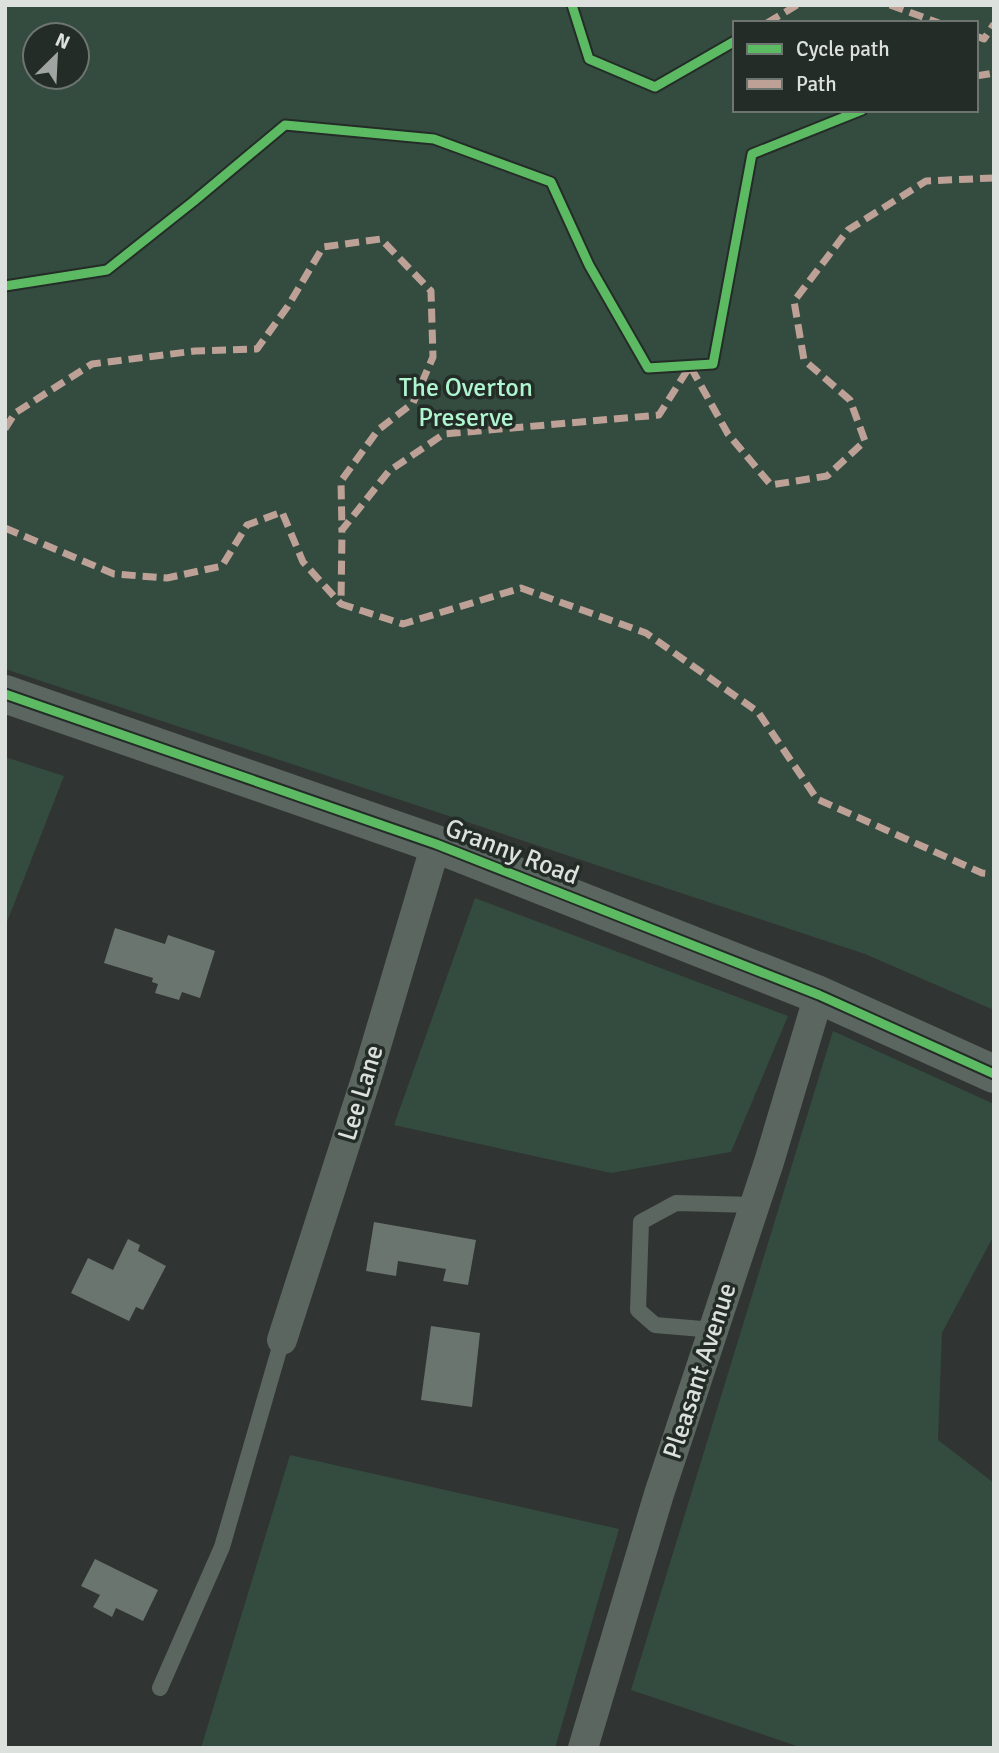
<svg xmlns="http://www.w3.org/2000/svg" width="999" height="1753" font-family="Signika,sans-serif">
<rect width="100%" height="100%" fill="#303432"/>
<g fill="#344c3f" fill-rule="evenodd">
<path d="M5 5H994V1010L865 954 5 669ZM735 23H976V110H735ZM77 35V77H35V35Z"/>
<polygon points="5,757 64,776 5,927"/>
<polygon points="475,898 788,1016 731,1152 611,1173 394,1125"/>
<polygon points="833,1031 994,1104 994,1235 942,1333 938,1440 994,1483 994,1748 803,1748 631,1690"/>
<polygon points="290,1455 619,1529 555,1748 201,1748"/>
</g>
<g fill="#6a756f">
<polygon points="115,928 165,944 168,935 215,951 200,998 182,992 179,1000 155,993 158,984 152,982 153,978 104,963"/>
<polygon points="374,1222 476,1240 468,1285 443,1281 446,1269 398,1261 396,1276 366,1271"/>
<polygon points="128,1239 140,1245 138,1251 166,1266 143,1310 136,1307 129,1321 71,1293 88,1258 113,1270"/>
<polygon points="431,1326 480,1333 472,1407 421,1400"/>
<polygon points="95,1559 158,1590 143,1621 116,1608 112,1617 93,1607 100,1595 81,1586"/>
</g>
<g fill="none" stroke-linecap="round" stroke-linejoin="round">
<g stroke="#5b6660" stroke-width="16">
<polyline points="714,1330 655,1325 638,1310 641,1222 676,1203 755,1205"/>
<polyline points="160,1688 222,1547 282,1340"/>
</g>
<g stroke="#5b6660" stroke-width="30">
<polyline points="282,1340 368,1073 436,844"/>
<polyline points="583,1748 659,1494 769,1162 819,995"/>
</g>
<polyline stroke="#5b6660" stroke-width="38" points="5,694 436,844 819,995 994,1074"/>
<g stroke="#bda197" stroke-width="7" stroke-dasharray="14 7" stroke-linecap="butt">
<polyline points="890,5 939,23"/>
<polyline points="767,23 797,5"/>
<polyline points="976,36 984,39 994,24"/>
<polyline points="976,76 994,73"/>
<polyline points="994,178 926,181 848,230 794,301 804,360 850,400 865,441 827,476 771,485 728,434 690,366 659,415 444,434 389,471 342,530 341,604 403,624 521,588 646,633 758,712 817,799 982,873 994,874"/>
<polyline points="5,429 15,413 92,364 195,351 257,349 288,306 323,247 381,239 431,291 433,357 413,403 378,430 341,481 342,530"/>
<polyline points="5,528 114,574 167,578 222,566 247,525 282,512 303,562 341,604"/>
</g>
<defs>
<g id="cycleway">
<polyline points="572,5 589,59 655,87 735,41"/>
<polyline points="5,286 107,270 194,201 285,125 434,139 551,182 589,265 648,368 713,364 752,154 862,110"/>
<polyline points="5,694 436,844 819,995 994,1074"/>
</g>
</defs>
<use href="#cycleway" stroke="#242c27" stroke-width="13"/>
<use href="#cycleway" stroke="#5cba63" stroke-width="9"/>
</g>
<g text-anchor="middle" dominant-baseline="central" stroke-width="7" stroke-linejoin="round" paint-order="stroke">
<g font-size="26" fill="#aff6d0" stroke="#242c27">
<text x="466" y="388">The Overton<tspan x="466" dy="30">Preserve</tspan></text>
</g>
<g font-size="26" fill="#dce1de" stroke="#242c27">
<text transform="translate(512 852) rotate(21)">Granny Road</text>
<text transform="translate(361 1093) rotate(-73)">Lee Lane</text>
<text transform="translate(700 1371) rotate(-72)">Pleasant Avenue</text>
</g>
</g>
<rect width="999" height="1753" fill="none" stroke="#dce1de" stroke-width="14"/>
<rect x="733" y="21" width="245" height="91" fill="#242c27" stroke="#6e7470" stroke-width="2"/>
<rect x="747" y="44" width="35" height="10" fill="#5cba63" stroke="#6e7470" stroke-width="2"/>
<text x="796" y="56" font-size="21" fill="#dce1de">Cycle path</text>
<rect x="747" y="79" width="35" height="10" fill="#bda197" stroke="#6e7470" stroke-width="2"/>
<text x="796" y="91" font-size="21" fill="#dce1de">Path</text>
<g transform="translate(56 56) rotate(24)"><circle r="33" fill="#242c27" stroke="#6e7470" stroke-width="2"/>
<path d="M0-5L12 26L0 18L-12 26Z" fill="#a0a4a2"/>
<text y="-10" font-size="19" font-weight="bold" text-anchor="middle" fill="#dce1de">N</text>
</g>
</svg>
